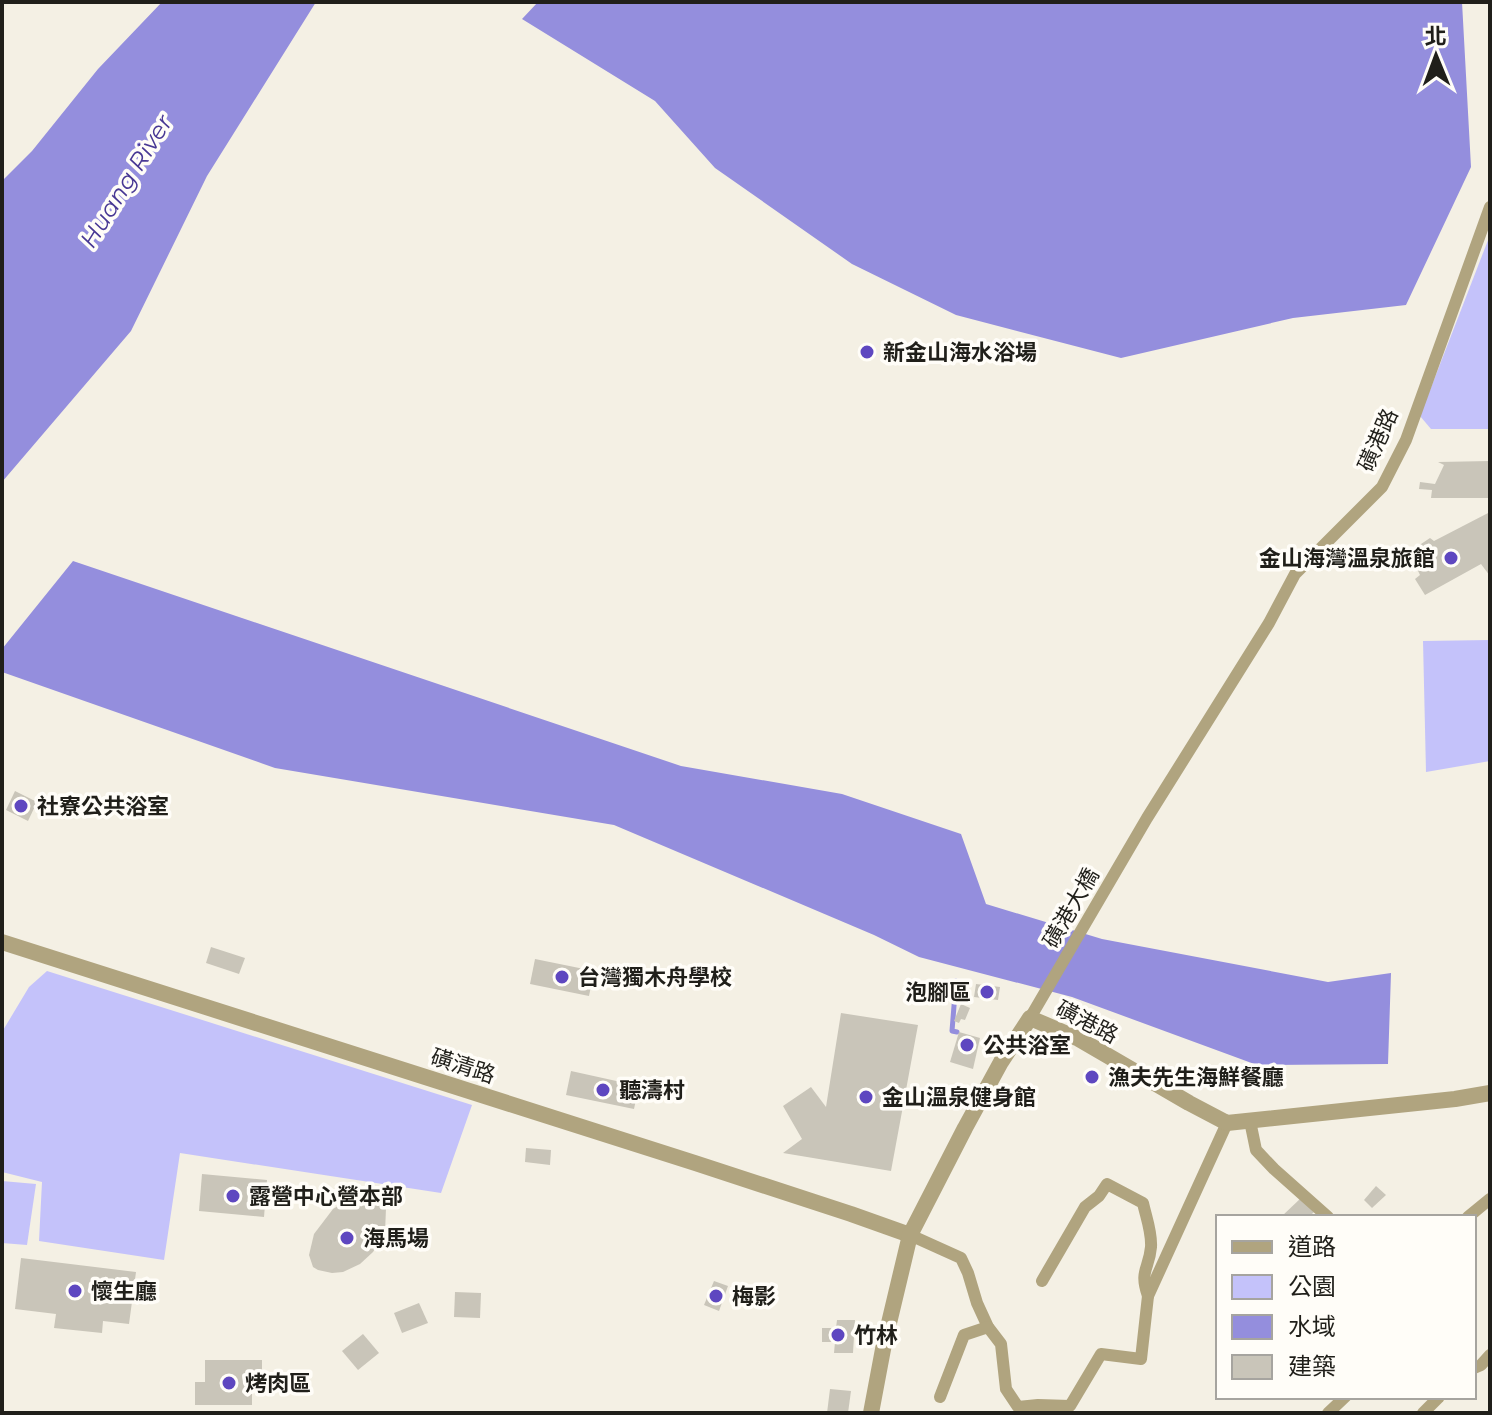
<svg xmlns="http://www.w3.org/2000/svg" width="1492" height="1415" font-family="Montserrat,'Noto Sans TC',sans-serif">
<rect width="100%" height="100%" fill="#f4f0e4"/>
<g fill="#c4c2fa">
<polygon points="1490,235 1490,429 1431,429 1420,416"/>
<polygon points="1490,640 1490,761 1426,772 1423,641"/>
<polygon points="47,971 472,1105 441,1193 180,1153 164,1260 39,1241 42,1182 2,1172 2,1032 29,987"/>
<polygon points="2,1181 36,1184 27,1245 2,1243"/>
</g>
<g fill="#948edd">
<polygon points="162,2 316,2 207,176 131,331 2,482 2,181 32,151 98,69"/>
<polygon points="538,2 1462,2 1471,167 1406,305 1293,318 1121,358 956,315 852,264 715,168 655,101 522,19"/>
<polygon points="73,561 681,766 842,794 961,834 986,904 1102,939 1328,982 1391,973 1388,1064 1257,1065 1072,997 919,957 874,935 614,825 275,768 2,672 2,649"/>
</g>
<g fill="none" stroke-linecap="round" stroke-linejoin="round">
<polyline stroke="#948edd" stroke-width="5" points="956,981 952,1031 957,1032"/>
</g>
<g fill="#c9c5b9">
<polygon points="1490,461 1490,498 1431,498 1432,490 1419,489 1420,482 1435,484 1444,465 1438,462"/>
<polygon points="1490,512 1490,576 1481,564 1425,595 1415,579 1420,575 1409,552 1430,538 1434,541"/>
<polygon points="15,791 37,802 28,821 6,810"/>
<polygon points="211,947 245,958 239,974 206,963"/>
<polygon points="535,959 594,971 589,996 530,984"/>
<polygon points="976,984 1000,987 998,1000 974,997"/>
<polygon points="961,1004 970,1008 965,1020 961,1019 959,1023 954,1021"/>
<polygon points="841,1013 918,1025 891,1171 783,1153 802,1139 783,1106 811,1087 826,1107"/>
<polygon points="959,1032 980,1038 973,1069 950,1062"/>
<polygon points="571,1071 639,1086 634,1109 566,1095"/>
<circle cx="953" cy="1097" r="8"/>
<polygon points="526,1148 551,1150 550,1165 525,1162"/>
<polygon points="202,1174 267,1180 264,1217 199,1211"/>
<polygon points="1376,1186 1386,1195 1372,1208 1364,1200"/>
<polygon points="365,1196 377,1198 386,1208 385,1233 373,1252 360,1264 343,1272 332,1273 318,1270 313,1267 309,1255 314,1234 333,1209 348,1200"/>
<polygon points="1301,1198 1314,1212 1309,1217 1281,1217"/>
<polygon points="21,1258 136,1272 129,1324 103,1321 102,1333 54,1328 56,1314 15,1309"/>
<polygon points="714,1281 728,1286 719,1311 704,1305"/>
<polygon points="455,1292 481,1293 480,1318 454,1317"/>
<polygon points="419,1303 428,1323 402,1333 394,1313"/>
<polygon points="837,1320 855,1320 853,1353 834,1353 835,1342 822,1342 822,1328 836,1328"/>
<polygon points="363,1334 379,1353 358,1370 342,1351"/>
<polygon points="205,1360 262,1360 262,1384 252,1384 252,1405 195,1405 195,1382 205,1382"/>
<polygon points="830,1389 851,1391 848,1413 827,1413"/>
</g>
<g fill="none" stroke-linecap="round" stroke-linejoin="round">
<g stroke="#b0a47f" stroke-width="12">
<polyline points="1030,1018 1147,818 1269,623 1295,574 1382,487 1406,440 1490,207"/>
<polyline points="1250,1121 1256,1150 1274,1169 1328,1217"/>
<polyline points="1468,1217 1490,1199"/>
<polyline points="910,1235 961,1258 968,1273 977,1303 988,1327 1001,1344 1006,1389 1018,1407 1038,1405 1070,1406 1101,1354 1141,1359 1148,1296 1227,1123"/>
<path d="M1042 1281 1085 1207 1099 1196 1107 1184 1143 1203C1146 1217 1152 1232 1151 1247 1149 1270 1139 1270 1148 1296"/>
<polyline points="1474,1368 1481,1365 1490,1355"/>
<polyline points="940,1397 964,1335 988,1327"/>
<polyline points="1328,1413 1345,1397"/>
<polyline points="1423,1413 1439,1397"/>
</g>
<g stroke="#b0a47f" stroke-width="16">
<polyline points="2,942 695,1163 851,1214 910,1235"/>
<polyline points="871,1413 884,1344 910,1235 965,1128 1001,1062 1030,1018 1079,1039 1189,1103 1227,1123 1455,1099 1490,1093"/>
</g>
</g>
<g fill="#5e47c0" stroke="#fffdf8" stroke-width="3">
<circle cx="867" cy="352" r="8"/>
<circle cx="1451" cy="558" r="8"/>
<circle cx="21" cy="806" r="8"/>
<circle cx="562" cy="977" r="8"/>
<circle cx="987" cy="992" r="8"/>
<circle cx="967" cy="1045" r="8"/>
<circle cx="1092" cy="1077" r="8"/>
<circle cx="603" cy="1090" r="8"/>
<circle cx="866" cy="1097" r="8"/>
<circle cx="233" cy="1196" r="8"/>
<circle cx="347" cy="1238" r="8"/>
<circle cx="75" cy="1291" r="8"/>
<circle cx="716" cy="1296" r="8"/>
<circle cx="838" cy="1335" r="8"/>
<circle cx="229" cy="1383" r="8"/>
</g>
<g text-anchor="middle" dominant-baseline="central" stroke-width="7" stroke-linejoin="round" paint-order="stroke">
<g font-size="22" font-weight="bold" fill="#201f1a" stroke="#fffdf8" text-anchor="start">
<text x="883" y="352">新金山海水浴場</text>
<text x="1435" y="558" text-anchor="end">金山海灣溫泉旅館</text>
<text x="37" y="806">社寮公共浴室</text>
<text x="578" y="977">台灣獨木舟學校</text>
<text x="971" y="992" text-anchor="end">泡腳區</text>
<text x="983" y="1045">公共浴室</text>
<text x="1108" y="1077">漁夫先生海鮮餐廳</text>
<text x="619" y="1090">聽濤村</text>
<text x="882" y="1097">金山溫泉健身館</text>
<text x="249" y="1196">露營中心營本部</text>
<text x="363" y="1238">海馬場</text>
<text x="91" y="1291">懷生廳</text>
<text x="732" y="1296">梅影</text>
<text x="854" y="1335">竹林</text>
<text x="245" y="1383">烤肉區</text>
</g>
<g font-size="22" fill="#201f1a" stroke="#fffdf8">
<text transform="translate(1378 440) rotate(-66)">磺港路</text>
<text transform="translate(1071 908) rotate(-60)">磺港大橋</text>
<text transform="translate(1087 1022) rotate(27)">磺港路</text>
<text transform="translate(463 1066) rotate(18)">磺清路</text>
</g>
<g font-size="24" font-style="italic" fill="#483894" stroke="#fffdf8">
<text transform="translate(126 181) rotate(-58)">Huang River</text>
</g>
</g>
<rect width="1492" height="1415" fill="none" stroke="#201f1a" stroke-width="8"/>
<rect x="1216" y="1215" width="260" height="184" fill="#fffdf8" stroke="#a6a49f" stroke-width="2"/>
<rect x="1232" y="1241" width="40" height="12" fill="#b0a47f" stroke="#a6a49f" stroke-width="2"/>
<text x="1288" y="1255" font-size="24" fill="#201f1a">道路</text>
<rect x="1232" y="1275" width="40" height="24" fill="#c4c2fa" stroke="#a6a49f" stroke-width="2"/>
<text x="1288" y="1295" font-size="24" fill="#201f1a">公園</text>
<rect x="1232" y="1315" width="40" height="24" fill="#948edd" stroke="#a6a49f" stroke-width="2"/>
<text x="1288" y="1335" font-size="24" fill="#201f1a">水域</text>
<rect x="1232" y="1355" width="40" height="24" fill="#c9c5b9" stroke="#a6a49f" stroke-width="2"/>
<text x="1288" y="1375" font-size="24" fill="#201f1a">建築</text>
<g transform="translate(1436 56) rotate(359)" stroke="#fffdf8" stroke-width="6" paint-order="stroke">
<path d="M0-6L14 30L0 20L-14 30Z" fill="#201f1a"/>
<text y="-12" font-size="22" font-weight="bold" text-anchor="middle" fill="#201f1a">北</text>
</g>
</svg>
